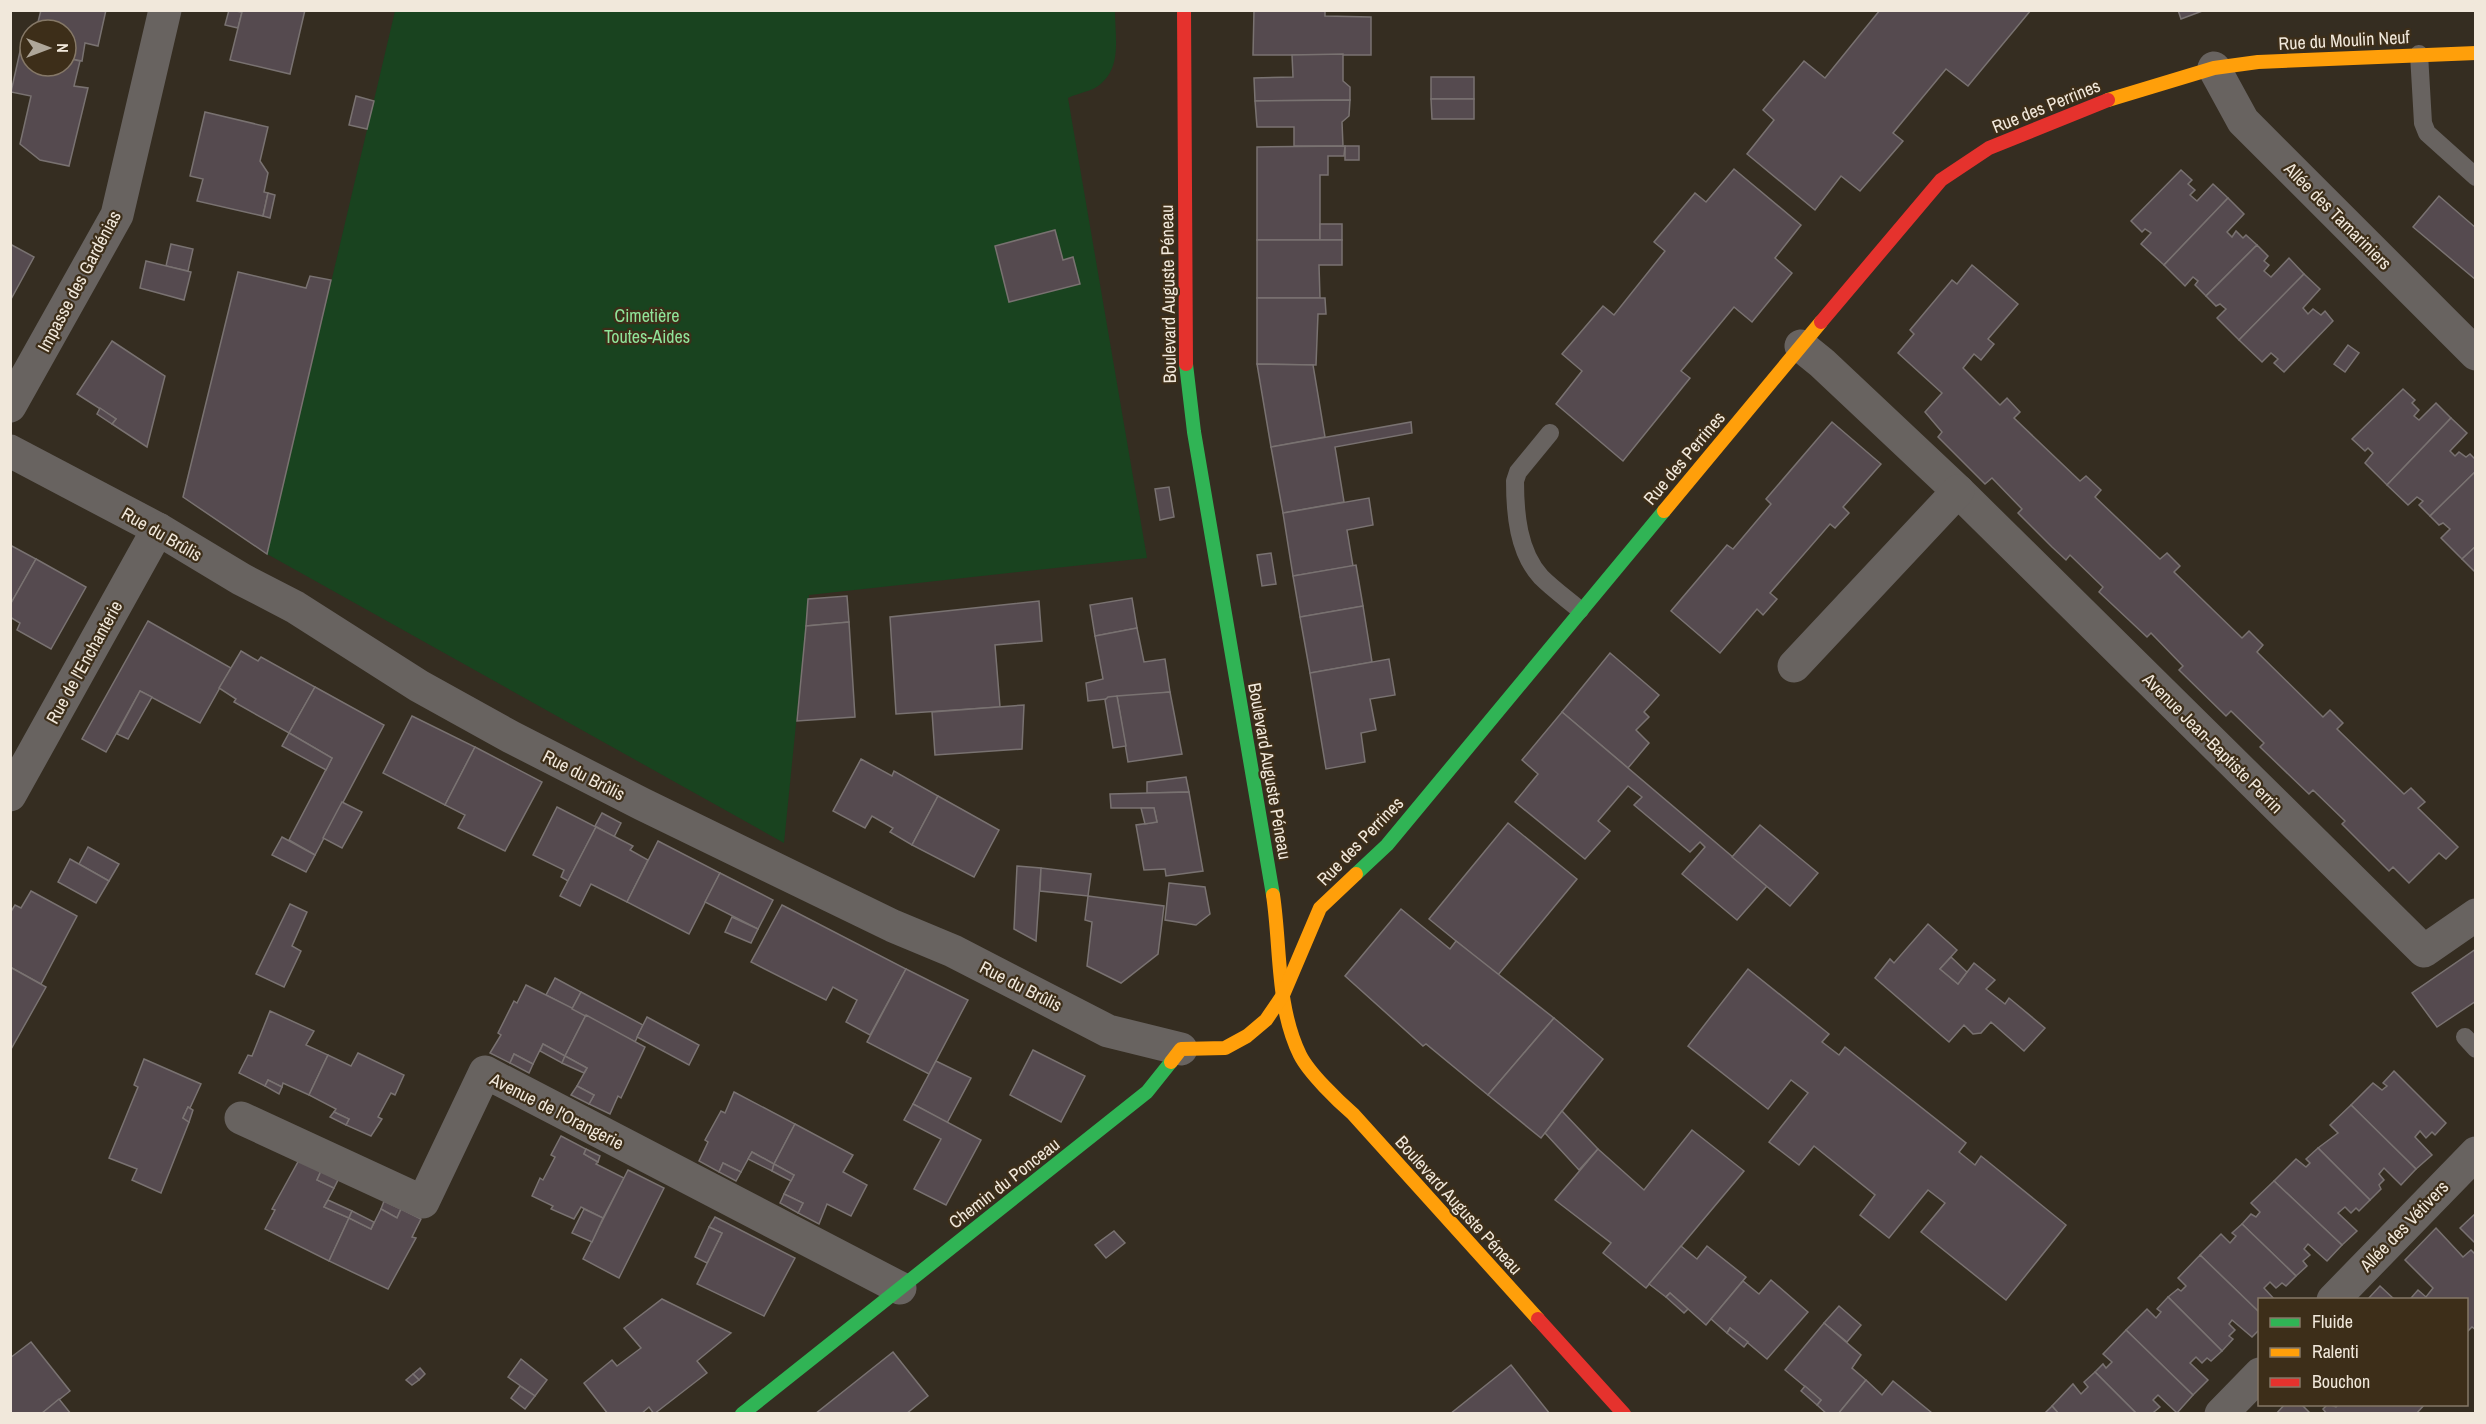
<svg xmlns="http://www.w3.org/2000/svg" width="2486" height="1424" font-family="'Archivo Narrow',sans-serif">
<rect width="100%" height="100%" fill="#352d21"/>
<path fill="#19431f" d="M395 11H1115C1115 39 1123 71 1095 88 1087 92 1076 94 1068 98L1147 558 809 595 784 843 267 554Z"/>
<g fill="#554a4f" stroke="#797271" stroke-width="1.5">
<polygon points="41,10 106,10 98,46 85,43 82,61 66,58 66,30 36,30"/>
<polygon points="229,10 242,12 238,28 225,25"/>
<polygon points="235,10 305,10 290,74 230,60 242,12"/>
<polygon points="1254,10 1325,10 1325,16 1371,17 1371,55 1253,55"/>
<polygon points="1880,10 2031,10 1968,86 1946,69 1893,133 1903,141 1860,191 1841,176 1815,210 1747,154 1774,120 1763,110 1804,61 1825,78"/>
<polygon points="2178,10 2205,10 2181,19"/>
<polygon points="21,47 30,49 30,66 66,66 66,58 80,61 74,86 88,88 69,166 40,160 20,144 31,96 11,92"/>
<polygon points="1343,54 1343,81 1350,87 1350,100 1255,101 1254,78 1293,77 1292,55"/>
<rect x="1431" y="77" width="43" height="22"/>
<polygon points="356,96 374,101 367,129 349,125"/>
<polygon points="1431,99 1474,99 1474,119 1432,119"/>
<polygon points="1350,100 1349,116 1342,122 1343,146 1294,146 1294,127 1257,127 1255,101"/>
<polygon points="205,112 268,127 260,161 268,173 264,192 268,193 263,216 197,201 203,179 190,176"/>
<rect x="1345" y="146" width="14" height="14"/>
<polygon points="1345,146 1344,156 1328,156 1328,175 1320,175 1320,240 1257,240 1257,147"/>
<polygon points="1734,169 1801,225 1775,258 1792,273 1752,322 1734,307 1681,371 1690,378 1623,461 1556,404 1582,371 1562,354 1603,306 1614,315 1665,251 1654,242 1695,193 1706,202"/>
<polygon points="2181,170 2192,180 2188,184 2195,190 2190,195 2197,201 2213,184 2228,198 2164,265 2141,244 2151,233 2145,229 2142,232 2131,221"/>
<polygon points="268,193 275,195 270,218 263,216"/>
<polygon points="2439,196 2476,228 2476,280 2413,227"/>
<polygon points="2228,198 2244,214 2227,232 2232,237 2236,231 2243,238 2246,235 2257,245 2206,296 2195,285 2198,281 2193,277 2185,286 2164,265"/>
<rect x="1320" y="224" width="22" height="16"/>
<polygon points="1055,230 1063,260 1073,257 1080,284 1009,302 995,246"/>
<polygon points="1257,240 1342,240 1342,265 1319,265 1320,298 1257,298"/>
<polygon points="10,244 34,257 10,301"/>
<polygon points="171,244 193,249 188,271 166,266"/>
<polygon points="2257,245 2268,256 2264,261 2269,265 2264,271 2271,277 2289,258 2304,274 2239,340 2217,318 2226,309 2220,304 2216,306 2206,296"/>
<polygon points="146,261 191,272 184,300 140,288"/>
<polygon points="1972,265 2018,304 1988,339 1994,344 1981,360 1974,354 1963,368 2000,405 2007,398 2020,412 2014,418 2080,481 2086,476 2101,490 2095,497 2160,559 2167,553 2180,566 2174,572 2242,638 2249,631 2263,645 2257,652 2323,717 2330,710 2343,723 2337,729 2404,794 2411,788 2425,802 2418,808 2458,847 2446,859 2439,853 2409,883 2393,867 2389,871 2342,824 2345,821 2313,790 2309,794 2260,747 2264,743 2231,711 2226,716 2179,670 2183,666 2151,633 2147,637 2099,592 2103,587 2070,555 2066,560 2052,547 2018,513 2022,509 1992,478 1985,484 1938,437 1942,432 1925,412 1942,393 1898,353 1914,334 1910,330 1952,280 1957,284"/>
<polygon points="238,272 306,288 310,276 331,280 267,554 183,497"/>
<polygon points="2304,274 2320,289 2303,308 2308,314 2313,309 2321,315 2325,311 2333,321 2284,372 2274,363 2278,359 2271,353 2262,362 2239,340"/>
<polygon points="1257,298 1325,298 1326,314 1318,314 1316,365 1257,364"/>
<polygon points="112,341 165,376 147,447 112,424 116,419 77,394"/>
<polygon points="2348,345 2359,353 2345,372 2334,364"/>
<polygon points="1257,364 1313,365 1325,437 1271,447"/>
<polygon points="2403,389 2415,400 2412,403 2419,410 2414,416 2419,420 2436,403 2451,418 2387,485 2365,463 2373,453 2368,448 2365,451 2352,439"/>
<polygon points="100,408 116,419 112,424 97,414"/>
<polygon points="2451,418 2467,433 2450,451 2455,456 2459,452 2466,457 2470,454 2476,460 2476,471 2430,516 2419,505 2423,501 2417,497 2408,505 2387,485"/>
<polygon points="1411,422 1412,433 1335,447 1344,502 1283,513 1271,447"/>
<polygon points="1832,422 1881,464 1843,507 1849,513 1835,528 1830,524 1770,593 1777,599 1763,615 1757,609 1720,653 1671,611 1727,545 1733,549 1771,504 1766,499"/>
<polygon points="2476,471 2476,546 2462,559 2441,538 2450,529 2443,523 2439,525 2430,516"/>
<polygon points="1169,487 1174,517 1160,520 1155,489"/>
<polygon points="1369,498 1373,525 1347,530 1353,566 1293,576 1283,513"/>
<polygon points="10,545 36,559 10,605"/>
<polygon points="2476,546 2476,573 2462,559"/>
<polygon points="1271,553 1276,584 1262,586 1257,555"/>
<polygon points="36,559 86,587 51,649 17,630 20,623 10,617 10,605"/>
<polygon points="1356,565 1363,606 1300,617 1293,576"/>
<polygon points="847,596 849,622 806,626 808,599"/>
<polygon points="1132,598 1137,628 1095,636 1090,605"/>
<polygon points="1039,601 1042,641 995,645 1000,707 896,714 890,617"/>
<polygon points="1363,606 1372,662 1310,673 1300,617"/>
<polygon points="148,621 231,668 200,723 140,691 106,752 82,739"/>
<polygon points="849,622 855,717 797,721 806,626"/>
<polygon points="1137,628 1144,662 1165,659 1170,692 1088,701 1086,683 1103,679 1095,636"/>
<polygon points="241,651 258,661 261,657 315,687 289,733 234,702 236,699 219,688"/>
<polygon points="1610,653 1659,695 1644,712 1649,717 1636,730 1649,743 1628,768 1562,712"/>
<polygon points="1389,659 1395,695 1370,699 1376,730 1361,733 1365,762 1326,769 1310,673"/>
<polygon points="315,687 384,725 315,855 289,840 332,758 289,733"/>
<polygon points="140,691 152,697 128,739 117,734"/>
<polygon points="1170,692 1182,754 1128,762 1117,696"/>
<polygon points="1117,696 1126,746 1113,748 1105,700 1108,697"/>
<polygon points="1024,705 1022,749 935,755 932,712"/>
<polygon points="1562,712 1767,886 1737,920 1682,874 1705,847 1700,842 1690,852 1634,805 1642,797 1628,786 1598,821 1610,831 1585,859 1515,802 1538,774 1522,760"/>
<polygon points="412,716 475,747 445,805 383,773"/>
<polygon points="289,733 332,758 326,770 282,746"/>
<polygon points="475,747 542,782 505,851 458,828 465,815 445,805"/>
<polygon points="861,759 892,776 894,771 938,796 912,845 890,832 893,828 872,816 865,828 833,811"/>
<polygon points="1186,777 1189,792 1147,793 1147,782"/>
<polygon points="1189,792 1203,871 1166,876 1165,869 1144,870 1136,825 1157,822 1154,808 1111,808 1110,794"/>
<polygon points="938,796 999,830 974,877 912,845"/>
<polygon points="342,802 362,812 342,848 323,838"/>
<polygon points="557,807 596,827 568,881 561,877 564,870 533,855"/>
<polygon points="1141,808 1154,808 1157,822 1145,824"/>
<polygon points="602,813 621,823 614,837 595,826"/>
<polygon points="1508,823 1577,879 1498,975 1429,919"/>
<polygon points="1760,825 1818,873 1790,906 1732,857"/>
<polygon points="596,827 633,846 630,850 648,860 627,902 591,884 580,906 560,896"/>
<polygon points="282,837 315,855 306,872 272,855"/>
<polygon points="658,841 720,873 689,934 627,902"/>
<polygon points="88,847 119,864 109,881 79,864"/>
<polygon points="70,859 109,881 96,903 58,882"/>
<polygon points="1017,866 1041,868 1036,941 1014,929"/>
<polygon points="1041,868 1091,874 1088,896 1040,891"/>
<polygon points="720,873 773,900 758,929 705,902"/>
<polygon points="1169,883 1205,887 1210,914 1196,925 1165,920"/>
<polygon points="31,891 77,916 41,984 10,967 10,913 15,905 21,908"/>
<polygon points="1088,896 1164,906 1158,954 1121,983 1087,966 1092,922 1085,920"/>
<polygon points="290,904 307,912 292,946 301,951 284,987 256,974"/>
<polygon points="782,905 906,969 870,1035 846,1022 857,1000 833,987 826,1000 751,962"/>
<polygon points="1401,909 1450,949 1456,941 1554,1018 1488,1095 1426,1044 1423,1046 1345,976"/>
<polygon points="732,917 758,929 751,943 725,932"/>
<polygon points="1928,924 1957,950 1940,969 1958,984 1974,963 1995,980 1986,989 2005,1004 2009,998 2045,1028 2024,1051 1991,1022 1981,1033 1973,1034 1964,1025 1949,1042 1875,978 1890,959 1894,963"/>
<polygon points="2476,949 2476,1001 2437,1027 2412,993"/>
<polygon points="1951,957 1967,972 1958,984 1940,969"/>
<polygon points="10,967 46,987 10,1051"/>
<polygon points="906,969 968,1000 929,1074 867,1042"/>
<polygon points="1748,969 1829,1034 1822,1042 1839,1055 1845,1047 1966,1143 1959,1152 1975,1165 1981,1156 2066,1225 2006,1300 1921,1232 1945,1203 1928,1190 1889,1238 1860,1215 1875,1195 1814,1146 1799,1165 1769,1142 1808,1093 1791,1080 1768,1109 1688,1046"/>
<polygon points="555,978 581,992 572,1009 546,995"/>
<polygon points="526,985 586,1015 565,1056 543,1044 533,1064 514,1054 510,1063 490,1053 501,1035 498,1033 514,1001 517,1003"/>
<polygon points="581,992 643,1025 635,1042 572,1009"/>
<polygon points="270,1011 314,1031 306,1045 328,1055 309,1095 283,1083 282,1087 268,1080 265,1086 239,1073 248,1055 252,1056"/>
<polygon points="586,1015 645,1047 621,1098 618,1096 610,1114 589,1104 594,1095 577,1086 587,1068 565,1056"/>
<polygon points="647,1017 699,1045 689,1065 637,1037"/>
<polygon points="1554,1018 1603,1059 1541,1138 1488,1095"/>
<polygon points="543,1044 565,1056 562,1063 540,1051"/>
<polygon points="1033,1050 1085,1076 1061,1122 1010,1095"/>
<polygon points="358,1053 404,1075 395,1095 391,1093 378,1117 382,1119 371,1136 346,1125 349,1119 334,1112 336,1109 309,1095 328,1055 351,1066"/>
<polygon points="514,1054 533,1064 529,1073 510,1063"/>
<polygon points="565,1056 587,1068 584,1073 562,1063"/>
<polygon points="144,1059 201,1084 190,1108 188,1107 183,1118 189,1122 161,1193 132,1180 137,1169 109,1158 138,1087 134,1085"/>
<polygon points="936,1061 971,1078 947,1123 913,1104"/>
<polygon points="2394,1071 2446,1123 2435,1135 2432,1132 2426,1138 2420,1131 2415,1137 2432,1155 2416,1169 2351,1105 2373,1083 2382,1090 2387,1086 2383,1083"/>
<polygon points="268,1080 282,1087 279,1094 265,1086"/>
<polygon points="577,1086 594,1095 589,1104 571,1095"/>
<polygon points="734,1092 795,1124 774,1164 752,1152 741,1172 723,1163 719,1172 699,1161 708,1142 705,1140 721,1111 725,1113"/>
<polygon points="913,1104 981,1140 946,1205 914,1189 941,1139 904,1120"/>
<polygon points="2351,1105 2416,1169 2401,1185 2384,1168 2379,1174 2384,1180 2379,1185 2381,1189 2370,1200 2318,1148 2338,1133 2330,1125"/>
<polygon points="188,1107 193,1110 189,1122 183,1118"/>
<polygon points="1562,1111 1598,1149 1579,1170 1545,1133"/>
<polygon points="334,1112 349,1119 346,1125 330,1117"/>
<polygon points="795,1124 853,1155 843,1172 867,1185 851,1216 827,1204 819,1224 798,1213 803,1203 784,1194 794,1175 774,1164"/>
<polygon points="1692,1130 1744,1171 1646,1288 1603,1253 1611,1243 1555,1200 1598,1149 1644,1190"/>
<polygon points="561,1136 586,1149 584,1154 598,1162 596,1164 624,1178 603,1218 581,1207 574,1219 551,1209 553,1206 532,1196 540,1178 543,1180 555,1157 551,1155"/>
<polygon points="2318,1148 2370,1200 2359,1211 2356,1208 2351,1213 2345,1207 2338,1213 2357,1231 2342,1245 2274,1181 2296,1159 2306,1167 2310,1163 2306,1159"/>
<polygon points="586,1149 600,1156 598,1162 584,1154"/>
<polygon points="752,1152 774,1164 772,1171 748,1159"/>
<polygon points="299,1160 321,1171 317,1180 334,1188 324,1207 349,1218 329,1261 265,1229 275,1210 272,1209"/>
<polygon points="723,1163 741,1172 736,1181 719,1172"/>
<polygon points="774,1164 794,1175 791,1181 772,1171"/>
<polygon points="628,1170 664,1188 619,1278 583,1259"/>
<polygon points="321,1171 338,1180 334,1188 317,1180"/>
<polygon points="2274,1181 2342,1245 2327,1261 2308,1244 2304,1249 2310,1255 2303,1261 2307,1266 2296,1276 2242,1224 2251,1214 2256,1217 2260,1212 2251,1203"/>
<polygon points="784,1194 803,1203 798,1213 780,1203"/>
<polygon points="328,1200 352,1211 349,1218 324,1207"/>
<polygon points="384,1201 401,1209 397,1218 381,1209"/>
<polygon points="381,1209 397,1218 401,1209 421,1219 412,1237 416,1238 388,1289 329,1261 349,1218 371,1229"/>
<polygon points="584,1209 603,1218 592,1242 572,1233"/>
<polygon points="352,1211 374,1222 371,1229 349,1218"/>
<polygon points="2476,1213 2476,1244 2460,1228"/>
<polygon points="715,1217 795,1258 764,1316 697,1284 722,1233 709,1227"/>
<polygon points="2242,1224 2296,1276 2286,1286 2282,1283 2276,1288 2270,1282 2264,1288 2275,1300 2260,1300 2260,1313 2200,1255 2221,1234 2230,1243 2236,1236 2232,1233"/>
<polygon points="709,1227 722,1233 707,1263 695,1257"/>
<polygon points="2436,1228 2463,1257 2471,1250 2476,1255 2476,1330 2472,1327 2466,1333 2466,1300 2411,1298 2418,1290 2426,1297 2433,1288 2405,1260"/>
<polygon points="1114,1231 1125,1243 1106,1258 1095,1245"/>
<polygon points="1681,1246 1697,1259 1707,1246 1746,1277 1706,1325 1670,1293 1666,1297 1649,1284"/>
<polygon points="2200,1255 2260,1313 2260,1329 2252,1337 2232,1320 2229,1324 2235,1330 2229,1336 2233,1339 2222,1351 2168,1297 2178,1289 2181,1291 2186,1286 2178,1278"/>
<polygon points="1771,1280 1808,1312 1767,1359 1730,1328 1727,1333 1711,1319 1743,1281 1759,1294"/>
<polygon points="2380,1286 2395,1300 2367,1300"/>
<polygon points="1670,1293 1688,1309 1684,1313 1666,1297"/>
<polygon points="2168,1297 2222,1351 2211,1361 2207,1358 2202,1363 2196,1357 2190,1363 2208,1380 2193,1395 2126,1330 2147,1309 2156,1318 2161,1312 2157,1309"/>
<polygon points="662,1299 731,1333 697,1361 707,1373 654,1414 649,1407 641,1414 608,1414 584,1383 612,1360 617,1366 641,1348 624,1328"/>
<polygon points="1839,1306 1861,1325 1847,1342 1824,1323"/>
<polygon points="1824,1323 1861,1355 1852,1368 1866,1380 1838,1414 1827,1414 1817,1405 1821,1400 1785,1370"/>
<polygon points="1730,1328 1748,1342 1744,1347 1727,1333"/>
<polygon points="2126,1330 2193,1395 2177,1413 2158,1395 2153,1400 2160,1407 2154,1412 2156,1414 2137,1414 2095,1372 2103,1364 2106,1368 2112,1362 2103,1354"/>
<polygon points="31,1342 70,1391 41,1414 10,1414 10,1358"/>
<polygon points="893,1352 928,1396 906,1414 815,1414"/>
<polygon points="521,1359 547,1380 535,1396 508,1377"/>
<polygon points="1511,1365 1550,1414 1450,1414"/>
<polygon points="420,1368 425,1374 419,1380 413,1374"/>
<polygon points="2095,1372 2137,1414 2059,1414 2052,1406 2073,1384 2081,1394 2088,1387 2084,1382"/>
<polygon points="413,1374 419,1380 412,1385 406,1380"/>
<polygon points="1866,1380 1882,1395 1893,1381 1932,1413 1838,1414"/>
<polygon points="520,1386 535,1396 525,1409 511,1398"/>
<polygon points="1805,1386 1821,1400 1817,1405 1801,1391"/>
<polygon points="59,1399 71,1414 41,1414"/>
<polygon points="2285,1404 2301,1404 2311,1414 2276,1414"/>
<polygon points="2328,1404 2336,1407 2339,1404 2425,1404 2416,1414 2327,1414 2323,1409"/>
<polygon points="2052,1406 2059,1414 2044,1414"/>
</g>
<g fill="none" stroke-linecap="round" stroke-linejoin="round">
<g stroke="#686360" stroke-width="18">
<polyline points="2419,54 2423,123 2427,133 2476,177"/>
<path d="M1550 433 1518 472 1515 481C1515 513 1518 552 1541 577 1553 589 1567 599 1580 610"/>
<polyline points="2465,1037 2476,1049"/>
</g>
<g stroke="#686360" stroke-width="33">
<polyline points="2214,68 2243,121 2476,354"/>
<polyline points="1801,346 1822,363 1958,491 2424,951 2476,915"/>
<polyline points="10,406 117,215 165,10"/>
<polyline points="10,451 158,529 241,579 295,607 419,686 511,737 642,804 893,926 953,951 1108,1031 1181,1049"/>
<polyline points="1794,666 1958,491"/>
<polyline points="10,795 158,529"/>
<polyline points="241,1118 423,1202 485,1072 900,1288"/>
<polyline points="2333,1300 2476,1153"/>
<polyline points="2221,1414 2260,1374"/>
</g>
<g stroke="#30b455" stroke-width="14">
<polyline points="1186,364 1194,432 1273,895"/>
<polyline points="1356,874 1387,845 1664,511"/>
<polyline points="742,1414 1147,1092 1171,1062"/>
</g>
<g stroke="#ff9f0a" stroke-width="14">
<polyline points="2108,100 2214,68 2258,62 2476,53"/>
<polyline points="1664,511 1821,322"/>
<path d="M1273 895C1281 948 1276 1006 1300 1055 1309 1073 1338 1101 1353 1114L1538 1319"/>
<polyline points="1171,1062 1181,1049 1225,1048 1247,1036 1266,1020 1283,995 1320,908 1356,874"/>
</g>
<g stroke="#e5322d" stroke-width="14">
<polyline points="1184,10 1186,364"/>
<polyline points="1821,322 1941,180 1989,148 2108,100"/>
<polyline points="1538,1319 1624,1414"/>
</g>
</g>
<g text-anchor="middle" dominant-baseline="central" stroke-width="4.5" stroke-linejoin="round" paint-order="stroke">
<g font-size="18" fill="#f1e8db" stroke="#3d2e19">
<text transform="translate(2344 40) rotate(-3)">Rue du Moulin Neuf</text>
<text transform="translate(2046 106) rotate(-22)">Rue des Perrines</text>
<text transform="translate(2338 216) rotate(45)">Allée des Tamariniers</text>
<text transform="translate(79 281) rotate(-62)">Impasse des Gardénias</text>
<text transform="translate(1168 294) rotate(-91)">Boulevard Auguste Péneau</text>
<text transform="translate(1684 458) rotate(-50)">Rue des Perrines</text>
<text transform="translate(162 534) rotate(30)">Rue du Brûlis</text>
<text transform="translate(84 662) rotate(-61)">Rue de l'Enchanterie</text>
<text transform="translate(2213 743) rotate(45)">Avenue Jean-Baptiste Perrin</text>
<text transform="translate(1270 771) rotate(80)">Boulevard Auguste Péneau</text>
<text transform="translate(584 775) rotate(27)">Rue du Brûlis</text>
<text transform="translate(1360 841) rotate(-46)">Rue des Perrines</text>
<text transform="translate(1021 986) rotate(27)">Rue du Brûlis</text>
<text transform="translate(557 1111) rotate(27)">Avenue de l'Orangerie</text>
<text transform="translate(1004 1183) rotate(-38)">Chemin du Ponceau</text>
<text transform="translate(1459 1205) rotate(48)">Boulevard Auguste Péneau</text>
<text transform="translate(2404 1226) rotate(-46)">Allée des Vétivers</text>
</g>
<g font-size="18" fill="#90e49a" stroke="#3d2e19">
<text x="647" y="315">Cimetière<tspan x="647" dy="21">Toutes-Aides</tspan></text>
</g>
</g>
<rect width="2486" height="1424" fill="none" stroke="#f1e8db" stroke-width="24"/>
<rect x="2258" y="1298" width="210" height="108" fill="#3d2e19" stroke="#857867" stroke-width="1.5"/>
<rect x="2270" y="1318" width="30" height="9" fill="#30b455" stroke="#857867" stroke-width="1.5"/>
<text x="2312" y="1328" font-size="18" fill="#f1e8db">Fluide</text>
<rect x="2270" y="1348" width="30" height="9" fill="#ff9f0a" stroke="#857867" stroke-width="1.5"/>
<text x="2312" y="1358" font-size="18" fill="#f1e8db">Ralenti</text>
<rect x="2270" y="1378" width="30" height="9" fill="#e5322d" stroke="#857867" stroke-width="1.5"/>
<text x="2312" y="1388" font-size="18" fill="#f1e8db">Bouchon</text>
<g transform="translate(48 48) rotate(90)"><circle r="28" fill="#3d2e19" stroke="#857867" stroke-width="1.5"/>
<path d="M0-4.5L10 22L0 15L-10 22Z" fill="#afa79a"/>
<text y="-9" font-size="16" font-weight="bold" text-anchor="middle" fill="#f1e8db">N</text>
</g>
</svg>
